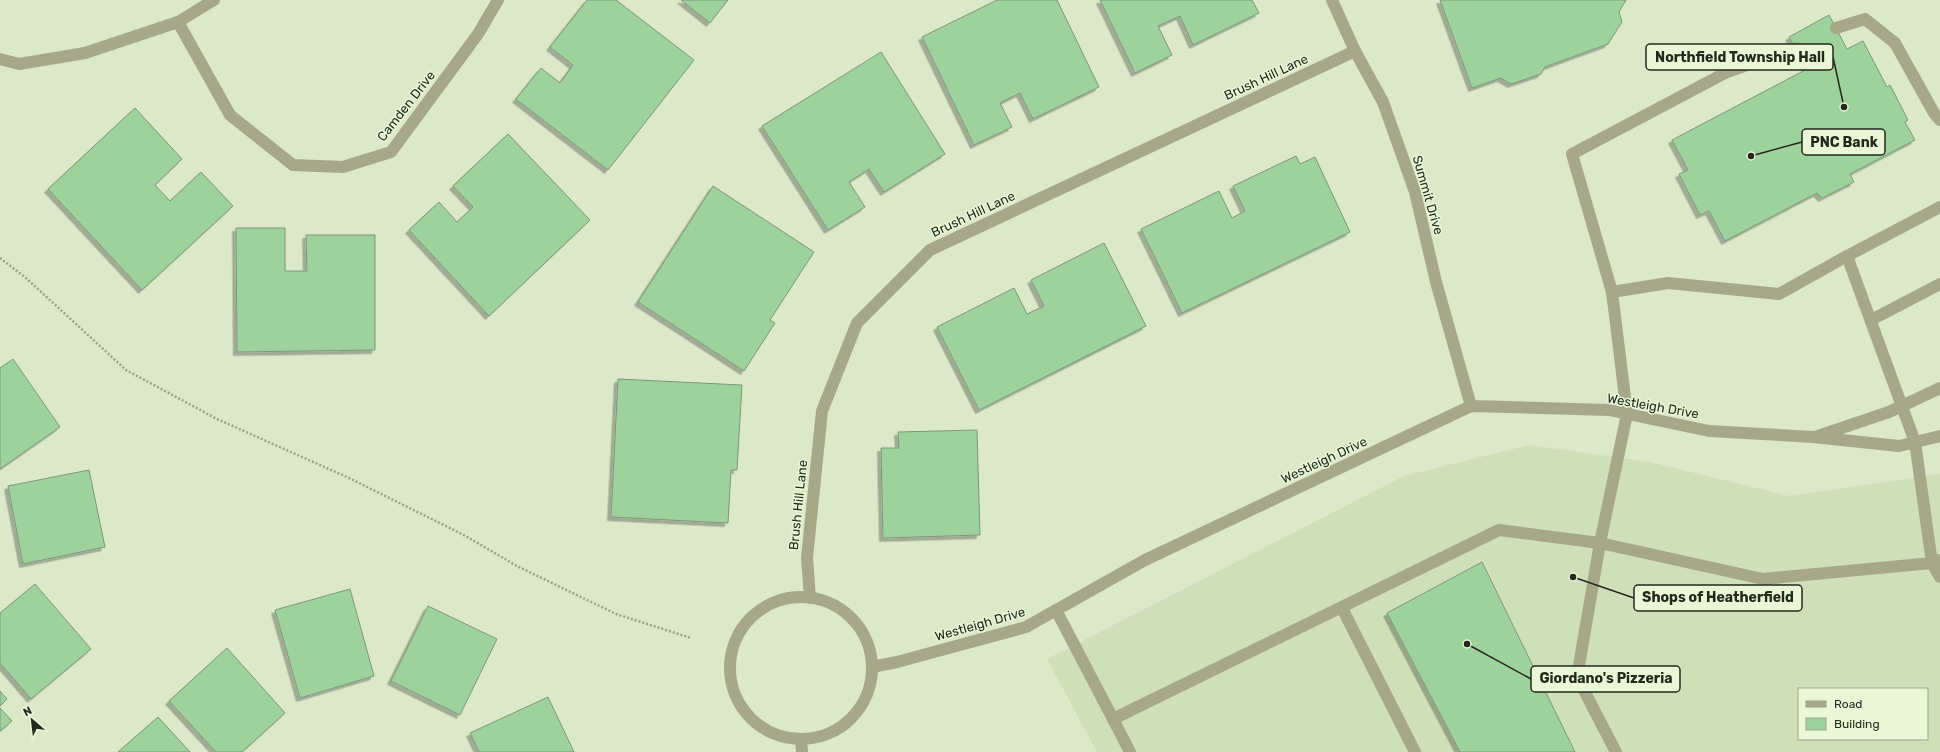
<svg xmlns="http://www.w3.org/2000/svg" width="1940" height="752" font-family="Rubik,sans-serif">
<defs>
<filter id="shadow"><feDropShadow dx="-3.5" dy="3.5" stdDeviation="0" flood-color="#0004"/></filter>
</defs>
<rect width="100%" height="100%" fill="#dbe9c9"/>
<path fill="#cfe0b9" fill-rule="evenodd" d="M1529 445 1650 462 1789 496 1940 474V752H1097L1047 659 1404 476ZM1799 689H1927V739H1799Z"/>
<g fill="#9dd29c" stroke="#7e967d" filter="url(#shadow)">
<polygon points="587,0 616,0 694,60 608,170 516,99 541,68 560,83 573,65 550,47"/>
<polygon points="681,0 728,0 710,23"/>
<polygon points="997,0 1057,0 1099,87 1033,119 1020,93 1000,103 1012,127 974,145 922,37"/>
<polygon points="1100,0 1252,0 1259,13 1193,45 1180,16 1158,26 1172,55 1135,73"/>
<polygon points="1440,0 1626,0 1619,12 1622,22 1608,44 1545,67 1541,74 1511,84 1501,78 1472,88"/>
<polygon points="1829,15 1847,49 1863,41 1887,87 1890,85 1908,120 1905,122 1915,140 1850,174 1854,182 1822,198 1817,193 1725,241 1709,211 1700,215 1679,174 1688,170 1672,140 1807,69 1789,37"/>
<polygon points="881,52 945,154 884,192 869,169 849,182 865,207 828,230 762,126"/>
<polygon points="135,108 182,159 155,185 170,201 201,172 233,206 142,290 48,189"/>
<polygon points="508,134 590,220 489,316 409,230 439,202 457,222 473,207 453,186"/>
<polygon points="1296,156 1300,164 1315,157 1350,232 1182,313 1141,229 1219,191 1232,218 1245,211 1233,186"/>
<polygon points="713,186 814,252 770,320 775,323 744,371 638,302"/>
<polygon points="236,228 285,228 285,271 307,271 306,235 375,235 375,350 237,352"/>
<polygon points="1104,243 1146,326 979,410 937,327 1014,288 1027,314 1044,306 1031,280"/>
<polygon points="13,359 60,427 0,469 0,368"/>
<polygon points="618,379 742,385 737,470 731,470 728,523 611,517"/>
<polygon points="977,430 980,535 883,538 881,448 899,448 898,432"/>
<polygon points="89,470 105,547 23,564 8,486"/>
<polygon points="1482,562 1575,752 1460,752 1387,613"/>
<polygon points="35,584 91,649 31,699 0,663 0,613"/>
<polygon points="350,589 374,676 300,698 275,610"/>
<polygon points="428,606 497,639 460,715 391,681"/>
<polygon points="227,648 285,713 242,752 216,752 169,701"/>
<polygon points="0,691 7,699 0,706"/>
<polygon points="548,697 574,752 479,752 470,733"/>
<polygon points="0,708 12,721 0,731"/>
<polygon points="158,717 190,752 118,752"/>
</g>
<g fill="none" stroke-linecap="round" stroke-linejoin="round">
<polyline stroke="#97a289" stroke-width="2.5" stroke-dasharray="2 2" stroke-linecap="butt" points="0,258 26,278 126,370 217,419 349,478 462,534 517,566 616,614 691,638"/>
<g stroke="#a7a88a" stroke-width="12">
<polyline points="1836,28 1865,19 1895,43 1934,113 1940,120"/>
<polygon points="1847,256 1915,442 1932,563 1763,579 1600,543 1627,414 1612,292 1668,283 1779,294"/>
<polyline points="1847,256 1940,207"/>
<polyline points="1612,292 1572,154 1727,72 1796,48"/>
<polyline points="1871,320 1940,284"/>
<polyline points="1939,560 1932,563 1940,577"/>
<polyline points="1342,608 1415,752"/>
<polyline points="1056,610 1113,719 1499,530 1600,543 1577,677 1616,752"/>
<polyline points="1113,719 1130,752"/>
</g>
<g stroke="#a7a88a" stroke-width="12">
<polyline points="1332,0 1355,51 1383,102 1415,192 1436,282 1471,406"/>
<polyline points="178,22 230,115 293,165 343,167 391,152 478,34 498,0"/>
<polyline points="0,59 19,64 85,53 178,22 214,0"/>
<polyline points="1818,436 1889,412 1940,388"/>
<circle cx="801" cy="668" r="71"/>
<polyline points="810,598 807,558 822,411 857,323 930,250 1355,51"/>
<polyline points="872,667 897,662 1026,627 1145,560 1471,406 1609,410 1709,431 1813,437 1899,446 1940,436"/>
<polyline points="801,740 802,752"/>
</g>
</g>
<g text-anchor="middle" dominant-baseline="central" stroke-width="3" stroke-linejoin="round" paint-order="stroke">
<g font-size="13" fill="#24291d" stroke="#e9f7d6">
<text transform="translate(1266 77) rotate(-25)">Brush Hill Lane</text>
<text transform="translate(406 106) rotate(-52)">Camden Drive</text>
<text transform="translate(1428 195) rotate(74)">Summit Drive</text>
<text transform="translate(973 214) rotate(-25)">Brush Hill Lane</text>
<text transform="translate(1653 406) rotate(10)">Westleigh Drive</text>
<text transform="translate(1324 460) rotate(-25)">Westleigh Drive</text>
<text transform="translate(798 505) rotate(-84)">Brush Hill Lane</text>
<text transform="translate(980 624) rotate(-16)">Westleigh Drive</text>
</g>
</g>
<path fill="none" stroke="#24291d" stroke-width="1.5" d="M1844 107L1833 57M1751 156L1802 142M1573 577L1634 598M1467 644L1531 679"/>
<g fill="#24291d" stroke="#e9f7d6" stroke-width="1.5">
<circle cx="1844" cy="107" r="4"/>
<circle cx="1751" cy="156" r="4"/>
<circle cx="1573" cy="577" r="4"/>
<circle cx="1467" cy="644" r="4"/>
</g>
<g fill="#e9f7d6" stroke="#24291d" stroke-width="1.5">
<rect x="1646" y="44" width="187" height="26" rx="4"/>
<rect x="1802" y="129" width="83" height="26" rx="4"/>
<rect x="1634" y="585" width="168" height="26" rx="4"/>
<rect x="1531" y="666" width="149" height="26" rx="4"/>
</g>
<g font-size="14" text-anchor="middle" font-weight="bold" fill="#24291d">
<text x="1740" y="62">Northfield Township Hall</text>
<text x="1844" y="147">PNC Bank</text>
<text x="1718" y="602">Shops of Heatherfield</text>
<text x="1606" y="683">Giordano's Pizzeria</text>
</g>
<rect x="1798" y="688" width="130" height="52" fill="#e9f7d6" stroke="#9aa58c"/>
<rect x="1806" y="701" width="20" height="6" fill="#a7a88a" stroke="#9aa58c"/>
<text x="1834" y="708" font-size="12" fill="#24291d">Road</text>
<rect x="1806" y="718" width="20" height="12" fill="#9dd29c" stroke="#9aa58c"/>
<text x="1834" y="728" font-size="12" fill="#24291d">Building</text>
<g transform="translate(32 720) rotate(332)" stroke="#e9f7d6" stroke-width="3" paint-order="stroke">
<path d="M0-3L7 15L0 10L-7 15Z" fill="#24291d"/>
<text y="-6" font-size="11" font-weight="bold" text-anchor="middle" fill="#24291d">N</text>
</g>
</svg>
